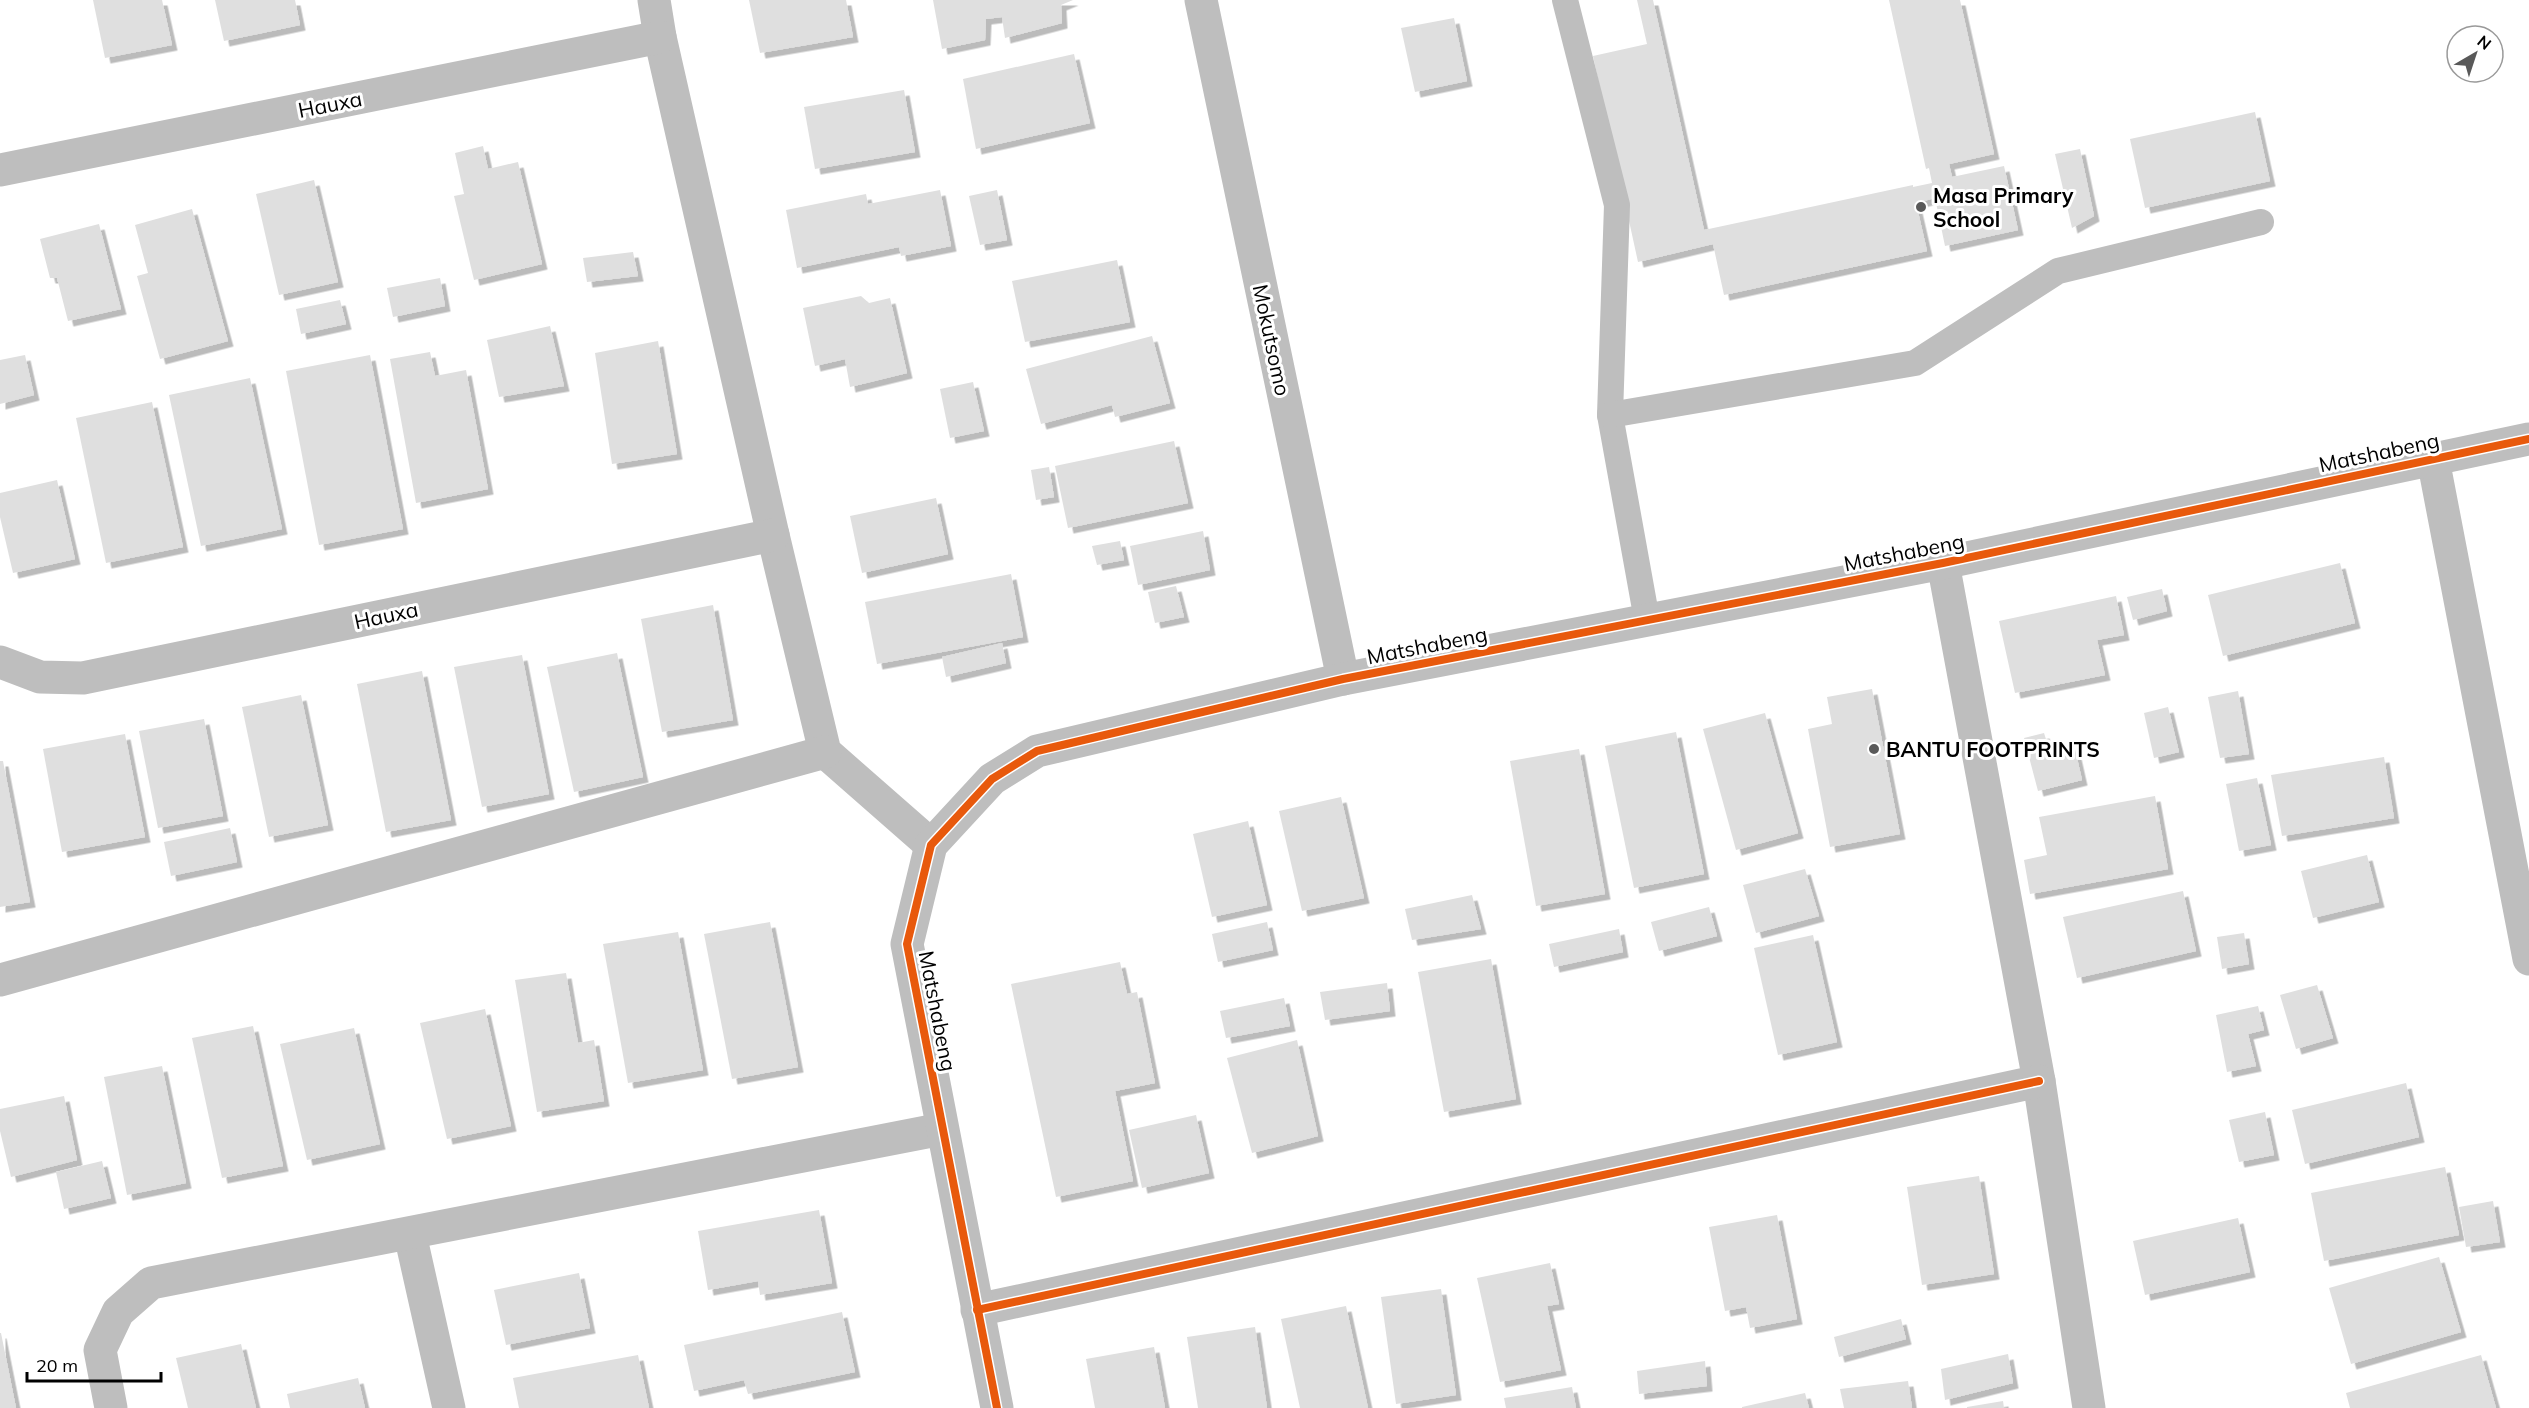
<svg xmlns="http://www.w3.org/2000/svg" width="2529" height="1408" font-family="Mulish,sans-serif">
<defs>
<filter id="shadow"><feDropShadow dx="5.5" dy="5.5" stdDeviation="0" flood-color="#0004"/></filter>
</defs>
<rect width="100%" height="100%" fill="#fff"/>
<g fill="#dfdfdf" filter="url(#shadow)">
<polygon points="93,0 162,0 172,45 105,58"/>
<polygon points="215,0 295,0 300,25 224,41"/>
<polygon points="749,0 846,0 853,37 760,53"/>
<polygon points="933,0 1073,0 1061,5 1062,23 1005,38 1002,17 986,19 985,40 942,49"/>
<polygon points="1637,0 1653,0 1704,230 1913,185 1913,187 1932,183 1929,168 1926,169 1889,0 1960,0 1994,154 1949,164 1952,177 2004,166 2018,230 1945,246 1935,198 1916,203 1927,251 1724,295 1713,244 1638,262 1593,56 1647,44"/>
<polygon points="1454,18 1467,81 1415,92 1401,28"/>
<polygon points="1074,54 1090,123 976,149 963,79"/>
<polygon points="904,90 915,152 815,169 804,107"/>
<polygon points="2255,112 2270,181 2145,208 2130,139"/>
<polygon points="483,146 488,169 518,162 542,264 474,280 454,196 464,194 455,153"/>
<polygon points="2080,149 2094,216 2072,228 2055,154"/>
<polygon points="314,180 338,282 279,295 256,194"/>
<polygon points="940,190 951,246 901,256 899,247 797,268 786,210 866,194 868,204"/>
<polygon points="997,190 1007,240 980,245 969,196"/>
<polygon points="192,209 228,341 160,359 137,276 148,273 135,225"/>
<polygon points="99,224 121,309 68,321 57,278 50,278 40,239"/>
<polygon points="633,252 638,276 587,282 583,258"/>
<polygon points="1117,260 1130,322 1025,342 1012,281"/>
<polygon points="440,278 445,306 393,317 387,288"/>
<polygon points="861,296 869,303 890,298 907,373 850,387 845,359 815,366 803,308"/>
<polygon points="340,300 346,324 301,334 296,309"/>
<polygon points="550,326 564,386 499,397 487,340"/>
<polygon points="1152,336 1170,403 1115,417 1112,405 1041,424 1026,369"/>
<polygon points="658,341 677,454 612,464 595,353"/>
<polygon points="430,352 435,376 466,370 488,489 416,503 390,359"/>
<polygon points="25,355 34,395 0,404 0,360"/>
<polygon points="370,355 403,529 319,545 286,371"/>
<polygon points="250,378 282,529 201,546 169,395"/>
<polygon points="973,382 984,431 950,438 940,389"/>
<polygon points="152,402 183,547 106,563 76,418"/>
<polygon points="1174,441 1188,503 1068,528 1055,466"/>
<polygon points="1049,467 1054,497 1036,500 1031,470"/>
<polygon points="57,480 75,559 13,573 0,517 0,493"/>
<polygon points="936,498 948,554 862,573 850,516"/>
<polygon points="1203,531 1210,570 1138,585 1130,546"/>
<polygon points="1120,541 1124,560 1097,565 1092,546"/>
<polygon points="2340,563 2355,623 2223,656 2208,595"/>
<polygon points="1011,574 1023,637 877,664 865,602"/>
<polygon points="1176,586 1184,617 1155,623 1148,592"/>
<polygon points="2162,589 2167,611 2133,620 2127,597"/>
<polygon points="2116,596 2124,635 2097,640 2105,675 2015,693 1999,621"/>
<polygon points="713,605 733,720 662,732 641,619"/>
<polygon points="1002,643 1006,663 946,677 942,657"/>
<polygon points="617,653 643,777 574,792 547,667"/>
<polygon points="522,655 549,794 482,807 454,667"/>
<polygon points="422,671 451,820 386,832 357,684"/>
<polygon points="1872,689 1900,834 1830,847 1808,729 1832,724 1827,697"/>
<polygon points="2238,691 2249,754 2220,758 2208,697"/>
<polygon points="301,695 328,825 269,837 242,707"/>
<polygon points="2168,707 2179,752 2154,758 2144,713"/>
<polygon points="1765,713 1798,833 1736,850 1703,729"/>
<polygon points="204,719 223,816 158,828 139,731"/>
<polygon points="1676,732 1704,874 1634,888 1605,746"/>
<polygon points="2044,733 2051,755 2075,749 2082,780 2038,791 2024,738"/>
<polygon points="125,734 145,837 62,852 43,749"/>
<polygon points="1579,749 1605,894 1536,906 1510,761"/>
<polygon points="2384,757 2394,818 2282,836 2271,775"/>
<polygon points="0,761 3,761 30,902 0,907"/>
<polygon points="2257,778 2271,845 2239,851 2226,784"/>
<polygon points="2155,796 2168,869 2030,894 2024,860 2047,855 2039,817"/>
<polygon points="1341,797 1364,898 1302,911 1279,811"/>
<polygon points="1248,821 1267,905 1212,917 1193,834"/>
<polygon points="230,828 237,862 171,876 164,842"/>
<polygon points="2367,855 2379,902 2313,918 2301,871"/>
<polygon points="1805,869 1819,916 1756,933 1743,885"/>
<polygon points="2183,891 2196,951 2077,978 2063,917"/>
<polygon points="1472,895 1481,929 1412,940 1405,909"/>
<polygon points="1709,907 1717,936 1659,951 1651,922"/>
<polygon points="770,922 798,1067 732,1079 704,934"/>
<polygon points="1267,922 1273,950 1218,962 1212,934"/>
<polygon points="1619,929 1623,952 1554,967 1549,944"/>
<polygon points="678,932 703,1070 628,1083 603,944"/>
<polygon points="2244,933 2249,964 2222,969 2217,937"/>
<polygon points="1813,935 1837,1042 1778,1055 1754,948"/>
<polygon points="1491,959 1516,1099 1444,1112 1418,972"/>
<polygon points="1120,962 1127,994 1137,992 1155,1083 1115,1091 1133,1181 1056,1197 1011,984"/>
<polygon points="566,973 578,1043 594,1040 604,1101 537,1112 515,980"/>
<polygon points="1387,983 1390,1011 1325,1020 1320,992"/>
<polygon points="2317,985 2333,1038 2296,1049 2280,995"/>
<polygon points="1284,998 1290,1026 1226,1038 1220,1011"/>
<polygon points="2258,1006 2264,1030 2248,1034 2256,1066 2227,1072 2216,1015"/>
<polygon points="485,1009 511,1126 447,1139 420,1023"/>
<polygon points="253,1026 283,1166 222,1178 192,1038"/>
<polygon points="354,1028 380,1144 307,1160 280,1044"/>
<polygon points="1297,1040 1318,1136 1252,1153 1227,1058"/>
<polygon points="162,1066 186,1183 127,1195 104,1077"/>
<polygon points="2406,1083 2419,1137 2305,1164 2292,1110"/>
<polygon points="64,1096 77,1160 11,1177 0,1131 0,1109"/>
<polygon points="2265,1112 2274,1155 2239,1162 2229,1120"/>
<polygon points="1196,1115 1209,1173 1142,1188 1129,1130"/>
<polygon points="102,1161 111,1198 64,1209 56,1172"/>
<polygon points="2445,1167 2459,1235 2324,1261 2311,1193"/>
<polygon points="1979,1176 1994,1274 1922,1285 1907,1187"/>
<polygon points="2493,1201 2500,1242 2466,1247 2459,1207"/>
<polygon points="819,1210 832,1283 760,1295 758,1281 708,1290 698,1231"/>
<polygon points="1777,1215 1797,1319 1750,1328 1746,1307 1725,1311 1709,1227"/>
<polygon points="2238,1218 2250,1272 2145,1295 2133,1241"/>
<polygon points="2439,1257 2461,1332 2351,1364 2329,1288"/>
<polygon points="1550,1263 1559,1304 1547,1306 1561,1370 1500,1382 1477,1278"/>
<polygon points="579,1273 590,1328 506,1345 494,1290"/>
<polygon points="1441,1289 1456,1395 1396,1404 1381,1297"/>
<polygon points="1346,1306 1368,1408 1300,1408 1281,1319"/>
<polygon points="842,1312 855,1372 748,1394 744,1380 694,1391 684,1345"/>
<polygon points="1901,1319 1906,1339 1839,1357 1834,1337"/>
<polygon points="1255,1327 1267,1408 1198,1408 1187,1337"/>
<polygon points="0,1333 1,1333 16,1408 0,1408"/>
<polygon points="241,1344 256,1408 188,1408 176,1358"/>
<polygon points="1154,1347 1165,1408 1095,1408 1086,1359"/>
<polygon points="2008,1354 2013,1383 1945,1400 1941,1369"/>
<polygon points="638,1355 649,1408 519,1408 513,1378"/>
<polygon points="2481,1355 2496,1408 2350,1408 2346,1393"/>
<polygon points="1705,1361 1707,1386 1639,1394 1637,1371"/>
<polygon points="358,1378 365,1408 290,1408 287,1394"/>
<polygon points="1908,1381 1912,1408 1844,1408 1840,1389"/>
<polygon points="1572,1387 1576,1408 1506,1408 1504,1398"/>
<polygon points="1805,1393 1809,1408 1742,1408 1742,1407"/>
<polygon points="2003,1401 2004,1408 1967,1408 1967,1407"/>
</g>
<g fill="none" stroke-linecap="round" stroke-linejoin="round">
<g stroke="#bebebe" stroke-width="26">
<polyline points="1565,0 1617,205 1610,415 1647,620"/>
<polyline points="1610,415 1915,363 2058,271 2261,222"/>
</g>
<g stroke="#bebebe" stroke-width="33">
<polyline points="654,0 660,37 773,535 825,752 931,845"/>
<polyline points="1201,0 1343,679"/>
<polyline points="0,170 660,37"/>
<polyline points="2433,459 2529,959"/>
<polyline points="1943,563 2039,1081 2089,1408"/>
<polyline points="0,662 40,677 83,678 773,535"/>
<polyline points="0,980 825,752"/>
<polyline points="410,1234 449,1408"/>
<polyline points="977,1310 2039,1081"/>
<polyline points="111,1408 100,1350 118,1312 151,1283 942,1129"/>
<polyline points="997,1408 907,944 931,845 992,779 1037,751 1343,679 1943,563 2529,439"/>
</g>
<defs>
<g id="cycleway">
<polyline points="977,1310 2039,1081"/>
<polyline points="997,1408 907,944 931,845 992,779 1037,751 1343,679 1943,563 2529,439"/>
</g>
</defs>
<use href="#cycleway" stroke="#fff" stroke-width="11"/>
<use href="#cycleway" stroke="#e8590c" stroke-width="8"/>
</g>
<g fill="#595959" stroke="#fff" stroke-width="2">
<circle cx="1921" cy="207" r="6"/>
<circle cx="1874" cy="749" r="6"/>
</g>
<g text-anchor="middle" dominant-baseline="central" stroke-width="6" stroke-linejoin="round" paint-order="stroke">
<g font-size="21" fill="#000" stroke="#fff">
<text transform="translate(330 104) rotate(-11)">Hauxa</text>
<text transform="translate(1272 340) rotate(78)">Mokutsomo</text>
<text transform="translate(2379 452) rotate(-12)">Matshabeng</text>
<text transform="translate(1904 552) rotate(-11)">Matshabeng</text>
<text transform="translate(386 615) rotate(-12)">Hauxa</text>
<text transform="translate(1427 645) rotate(-11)">Matshabeng</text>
<text transform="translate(938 1011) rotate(79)">Matshabeng</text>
</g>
<g font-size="21" font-weight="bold" fill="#000" stroke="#fff" text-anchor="start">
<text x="1933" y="195">Masa Primary<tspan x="1933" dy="24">School</tspan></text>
<text x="1886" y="749">BANTU FOOTPRINTS</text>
</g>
</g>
<g transform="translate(2475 54) rotate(39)"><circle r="28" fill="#ffffff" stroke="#999999" stroke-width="1.5"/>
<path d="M0-4.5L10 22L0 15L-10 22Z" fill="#595959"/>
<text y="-9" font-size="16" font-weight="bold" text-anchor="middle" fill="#000000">N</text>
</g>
<path d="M27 1372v9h134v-9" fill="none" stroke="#000000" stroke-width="3"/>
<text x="36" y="1372" font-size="18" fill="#000000" stroke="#ffffff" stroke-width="4.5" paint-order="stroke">20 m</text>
</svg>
